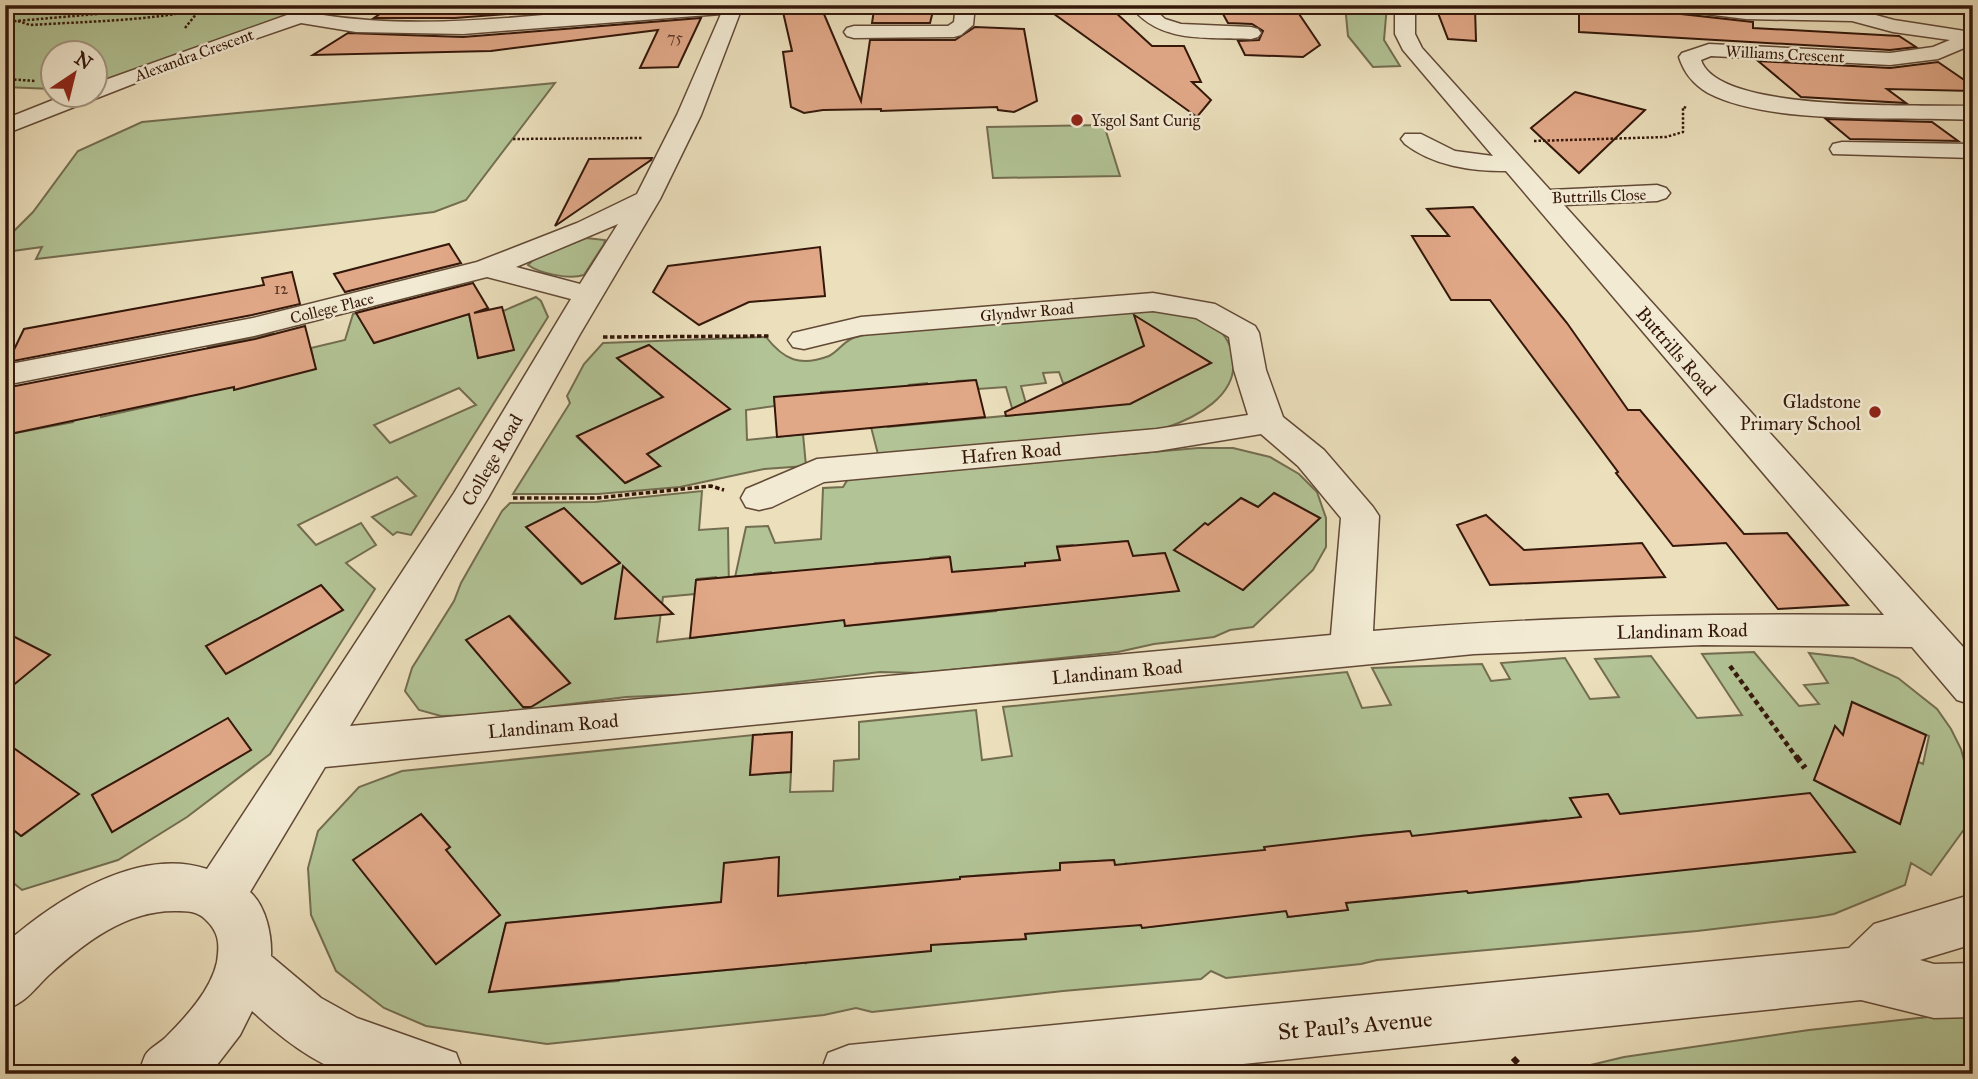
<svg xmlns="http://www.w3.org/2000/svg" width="1978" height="1079" font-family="'IM FELL Great Primer',serif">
<rect width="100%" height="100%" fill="#ebdfbc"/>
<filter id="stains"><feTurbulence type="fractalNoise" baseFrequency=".00286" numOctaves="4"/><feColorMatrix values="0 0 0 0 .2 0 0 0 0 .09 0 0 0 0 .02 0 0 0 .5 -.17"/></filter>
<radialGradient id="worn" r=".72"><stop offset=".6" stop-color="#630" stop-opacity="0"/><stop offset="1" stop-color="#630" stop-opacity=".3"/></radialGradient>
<g fill="#b2c395" stroke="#736d50" stroke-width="2" fill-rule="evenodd">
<polygon points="5,5 326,5 97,83 95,83 94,52 52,52 52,89 5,87"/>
<polygon points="1345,5 1387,5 1384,40 1400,66 1373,67 1348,36"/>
<polygon points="555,83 466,200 434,212 36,259 42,247 5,252 5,240 33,212 78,151 142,122"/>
<polygon points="1104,125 1120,176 993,178 987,127"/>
<path d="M586 238 605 240 604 244 584 275C569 280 539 273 528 265L534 259Z"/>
<path d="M536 297 541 301 548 317 411 535 397 532 393 535 372 517 416 496 397 477 298 525 316 545 361 523 376 545 346 563 375 589 270 754 187 817 118 860 22 890 5 876V823L22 836 78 794 5 742V435L73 422 82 399 106 395 101 417 186 398 188 379 203 375 208 347 273 333 276 358 315 368 311 348 345 340 353 314 367 310 365 327 374 343 469 314 478 358 513 350 503 311ZM459 388 476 405 390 443 374 425ZM321 586 343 610 226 674 206 646ZM228 719 251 750 112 832 92 795Z"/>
<path d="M1152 307C1172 311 1193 312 1210 322 1222 330 1231 343 1233 357 1239 396 1195 418 1165 428L879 458 871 427 840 401 839 391 821 392 822 402 774 398 775 406 746 410 747 440 803 434 806 466 764 469 680 487 598 494H513L570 403 567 396 584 364 603 343 766 337C784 360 800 367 829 356 837 352 843 343 851 339 864 333 883 334 899 326ZM1178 343 1211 363 1129 404 1097 382ZM649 345 696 382 664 398 618 359ZM1059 372 1063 383 1082 381 1092 408 1029 414 1021 386 1046 383 1043 373ZM975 380 978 389 1006 387 1014 415 888 427 884 397 910 394 909 385 927 383 929 392 957 381ZM611 421 660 466H659L626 483 577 437Z"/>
<path d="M1198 448H1233L1270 457 1299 474 1317 492 1326 518V547L1313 570 1253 627 1230 630 1214 637 1154 644 1118 652 921 673 880 672 698 694 626 697 547 707 521 714 441 716 419 710 405 691 412 668 454 601 461 583 502 511 510 503 595 502 702 491 699 530 728 528 729 591 715 592 716 577 697 579 695 594 663 597 657 642 809 624 807 590 772 588 771 572 754 574V588L732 591 746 527 768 526 775 543 821 539 823 488 843 487 848 479ZM1274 493 1320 518 1243 590 1191 560 1229 508 1241 498 1258 507ZM527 527 619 562 581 584ZM1127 541 1133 556 1165 553 1179 591 1034 606 1025 564 1060 560 1057 546 1073 545 1077 558 1108 543ZM949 556 952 572 988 569 996 611 845 626 876 578 875 563 895 562 898 575 931 572 930 558ZM510 616 570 683 526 710 467 640Z"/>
<path d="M1754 652 1799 706 1819 704 1804 685 1828 683 1809 653 1853 658 1898 678 1937 709 1951 729 1961 749 1971 787 1964 817 1965 828 1931 875 1911 863 1905 885 1834 914 1817 917 1697 931 1377 960 1361 964 1226 978 1211 971 1201 979 1063 991 872 1012 856 1008 824 1015 547 1044 426 1026 384 1008 336 971 311 915 308 868 318 831 359 787 402 771 753 735 750 775 791 772 790 792 833 791 834 761 859 759V722L976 710 982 760 1012 756 1003 707 1347 672 1362 708 1391 705 1372 668 1482 664 1491 681 1510 679 1501 663 1565 658 1590 699 1619 697 1595 659 1651 656 1697 718 1742 715 1702 654ZM1852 702 1929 736 1923 764 1899 753 1894 787 1909 794 1900 824 1814 780 1823 757 1857 737 1844 730ZM1608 794 1620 814 1686 807 1605 878 1581 817 1570 798ZM1705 805 1854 852 1745 864ZM421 814 450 847 430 861 500 915 436 964 354 860ZM1546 820 1579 882 1468 893 1437 833ZM1409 831 1437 894 1393 899 1389 888 1342 893 1348 910 1288 917 1360 836ZM1114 860 1125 926 1024 920 1026 938 965 943 960 877 1012 873 1062 880 1060 863ZM1127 864 1203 920 1142 928ZM927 882 806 963 808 893ZM784 897 782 965 650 977 657 908ZM629 911 619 981 489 992 506 923Z"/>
<polygon points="1973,1012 1973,1074 1553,1074 1624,1057 1809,1030"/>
</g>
<g fill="#e1a888" stroke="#34170a" stroke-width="2">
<polygon points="527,5 626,5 455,18 374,18 387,9 408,10 413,7 455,9 454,11"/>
<polygon points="1218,5 1293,5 1320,45 1303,57 1245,55 1238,41 1259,40 1263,31 1252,24 1228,23"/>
<polygon points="1435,5 1475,8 1476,41 1448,39"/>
<polygon points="1579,5 1669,5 1681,14 1753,22 1753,28 1899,36 1916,47 1890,50 1579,32"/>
<polygon points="821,7 861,101 870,40 955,40 975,27 1024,29 1037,101 1014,112 998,110 997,107 881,111 881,109 823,110 804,113 791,107 783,52 792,51 783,12"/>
<polygon points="874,10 933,11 930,23 872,23"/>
<polygon points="1050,11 1115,12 1152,46 1184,46 1201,82 1192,82 1211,100 1197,117"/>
<polygon points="701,18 678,67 640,68 658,30 491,51 313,55 348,33 463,37"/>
<polygon points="1758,61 1890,68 1938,62 1973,86 1973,91 1887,89 1906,103 1801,97"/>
<polygon points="1575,92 1645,110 1579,173 1531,128"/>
<polygon points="1826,119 1932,122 1958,141 1850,139"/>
<polygon points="652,158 651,160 555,226 589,159"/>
<polygon points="1473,207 1567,323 1628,410 1640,410 1744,534 1787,533 1848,605 1778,609 1726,543 1673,546 1616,473 1618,472 1490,300 1451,300 1412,236 1449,236 1427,209"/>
<polygon points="449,244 461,263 345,292 334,274"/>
<polygon points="820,247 825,296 749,302 699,325 653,292 668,266"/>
<polygon points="292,272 300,304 252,315 8,362 24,329 264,285 262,278"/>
<polygon points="473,283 488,308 474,313 502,307 514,350 478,358 469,314 374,343 356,313"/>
<polygon points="1134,315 1211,363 1130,404 1006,416 1005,412 1144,346"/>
<polygon points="305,326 316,369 234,390 234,387 5,435 5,388 255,339"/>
<polygon points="649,345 730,409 647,454 660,466 625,483 577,436 663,397 617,358"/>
<polygon points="976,380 985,417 777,437 774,397"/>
<polygon points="1274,493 1320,518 1243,590 1174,550 1205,523 1208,525 1241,498 1258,507"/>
<polygon points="564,508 620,563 582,584 526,527"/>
<polygon points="1486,515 1524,550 1642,543 1665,577 1490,585 1457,525"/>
<polygon points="1128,541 1133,556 1165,553 1179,591 845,626 844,620 690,638 696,580 950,557 952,572 1025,566 1025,563 1060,560 1057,547"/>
<polygon points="623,566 673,614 615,619"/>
<polygon points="321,585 343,610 226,674 206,646"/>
<polygon points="509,616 570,683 531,707 523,707 466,640"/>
<polygon points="5,632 50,655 5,692"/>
<polygon points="1852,702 1926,735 1900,824 1814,780 1835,726 1843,735"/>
<polygon points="228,718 251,750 112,832 92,795"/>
<polygon points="792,732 791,772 750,775 753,735"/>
<polygon points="5,742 79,794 21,836 5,823"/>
<polygon points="1810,793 1855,852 1468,893 1467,891 1346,903 1348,910 1288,917 1286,911 1142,928 1141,925 1025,934 1026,939 931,945 931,951 489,992 506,923 721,902 724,863 779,857 778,896 960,879 960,877 1060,870 1060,863 1114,860 1115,865 1265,850 1264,847 1360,836 1410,831 1412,836 1581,817 1570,798 1608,794 1620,814"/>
<polygon points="421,814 450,847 446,850 500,915 436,964 353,860"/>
</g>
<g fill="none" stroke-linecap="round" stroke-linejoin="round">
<defs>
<g id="minor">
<path d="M315 5 338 7 335 11 323 15C441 33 556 10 674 5 697 4 720 5 743 5L701 115 660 199 580 334 488 498 350 726 1331 635 1341 518 1298 466 1261 434 1157 451 824 482 772 507 759 510 746 507 741 498 746 489 817 459 1157 429 1248 415 1234 370 1229 337 1196 318 1153 311 861 335 804 349 793 347 788 340 793 333 861 317 1153 293 1215 304 1255 326 1259 333 1266 370 1283 417 1324 450 1373 507 1379 516 1373 631C1543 616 1714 613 1884 615L1506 171C1470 171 1434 166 1405 144L1401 139 1405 134H1421L1455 151 1493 156 1403 50 1395 34V5H1415V34L1422 48 1550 190 1657 185 1666 188 1670 193 1666 198 1657 201 1564 205 1973 658V705L1957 700 1912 647 1703 645 1474 654 325 767 250 892C266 906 272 935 271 956L321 998 357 1018 456 1053 464 1074C432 1074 385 1078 354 1074 319 1069 278 1035 252 1011L240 1035 210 1074H138C141 1068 143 1059 146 1054 151 1047 160 1043 166 1037 186 1017 211 990 217 962 220 943 219 932 205 919 197 911 187 911 176 911 127 910 85 942 50 974 32 991 29 1000 5 1010V944C55 900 138 846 207 869L454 493 571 299 487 277 254 336 5 385V365L253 318 477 262 577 223 637 194 677 115 721 14 463 34 356 32 301 23 202 57 5 134V119L68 94H94V84ZM618 224 580 284 516 267Z"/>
<polygon points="956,5 975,5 973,25 961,35 954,37 854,38 847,36 844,32 847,28 854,26 948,26 954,22"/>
<path d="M1130 5H1150L1165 19 1181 24 1251 27 1258 29 1261 33 1258 37 1251 39C1208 37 1158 44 1130 5Z"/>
<path d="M1672 5 1816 9V5H1839L1894 20 1971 32 1973 38 1969 46 1938 59 1890 65 1711 56 1701 60C1718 114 1923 104 1973 106V120C1901 116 1771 126 1708 93 1693 84 1684 73 1679 57L1682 53 1709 44 1890 53 1933 47 1950 40 1893 32 1852 21 1746 19 1681 11Z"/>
<polygon points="1842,142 1973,144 1973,158 1833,154 1830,149 1833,144"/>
<polygon points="1973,894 1973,944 1920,960 1934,964 1973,963 1973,1017 1934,1018 1861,1000 1147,1074 820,1074 828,1053 849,1045 1849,948 1874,924"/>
</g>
</defs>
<use href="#minor" stroke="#624936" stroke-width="3"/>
<g stroke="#34170a" stroke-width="2.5" stroke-dasharray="2.5 2" stroke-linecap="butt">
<polyline points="109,5 117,8 140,5"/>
<path d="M18 21 30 25C94 21 158 21 220 5"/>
<polyline points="5,22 199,5"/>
<polyline points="185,28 197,13"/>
<polyline points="5,79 36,81"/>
<polyline points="513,139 642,138"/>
<polyline points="1534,141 1666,137 1683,132 1683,107 1688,108"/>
</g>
<g stroke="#34170a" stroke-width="3.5" stroke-dasharray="4.5 2.5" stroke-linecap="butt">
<polyline points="603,337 769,336"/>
<polyline points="513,498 597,498 711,486 724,490"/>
</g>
<polyline stroke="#34170a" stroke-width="4.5" stroke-dasharray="5 3.5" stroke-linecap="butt" points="1730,666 1797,758"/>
<g stroke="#34170a" stroke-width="6" stroke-dasharray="7 4.5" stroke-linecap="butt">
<polyline points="1796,756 1805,768"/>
<polyline points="1513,1058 1528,1074"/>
</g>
<use href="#minor" fill="#f2ead3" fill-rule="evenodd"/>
</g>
<g fill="#8f2418" stroke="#f2ead3" stroke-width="2.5">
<circle cx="1077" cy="120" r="7"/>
<circle cx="1875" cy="412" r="7"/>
</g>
<g text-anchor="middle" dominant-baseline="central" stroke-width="5" stroke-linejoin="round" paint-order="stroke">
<g font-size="16" fill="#5f3b2a">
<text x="675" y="37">75</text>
<text x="281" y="288">12</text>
</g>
<g font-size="16" fill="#34170a" stroke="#f2ead3">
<text transform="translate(1785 54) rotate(3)">Williams Crescent</text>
<text transform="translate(194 55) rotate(-20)">Alexandra Crescent</text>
<text transform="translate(1599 196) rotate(-2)">Buttrills Close</text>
<text transform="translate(332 308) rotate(-14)">College Place</text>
<text transform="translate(1027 312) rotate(-5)">Glyndwr Road</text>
</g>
<g font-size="16" fill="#34170a" stroke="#f2ead3" text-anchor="start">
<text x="1091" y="120">Ysgol Sant Curig</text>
</g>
<g font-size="19" fill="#34170a" stroke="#f2ead3">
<text transform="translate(1676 351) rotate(49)">Buttrills Road</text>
<text transform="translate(1011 453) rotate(-5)">Hafren Road</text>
<text transform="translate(492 460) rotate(-60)">College Road</text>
<text transform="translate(1682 631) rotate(-1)">Llandinam Road</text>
<text transform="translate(1117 672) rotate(-5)">Llandinam Road</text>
<text transform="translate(553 726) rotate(-5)">Llandinam Road</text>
</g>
<g font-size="19" fill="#34170a" stroke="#f2ead3" text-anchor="end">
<text x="1861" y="401">Gladstone<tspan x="1861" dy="22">Primary School</tspan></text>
</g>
<g font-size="23" fill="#34170a" stroke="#f2ead3">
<text transform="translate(1355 1025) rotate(-5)">St Paul's Avenue</text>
</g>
</g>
<rect width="1978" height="1079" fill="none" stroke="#ebdfbc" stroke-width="28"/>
<rect x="7" y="7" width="1964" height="1065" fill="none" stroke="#34170a" stroke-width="3.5"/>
<rect x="14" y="14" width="1950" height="1051" fill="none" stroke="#34170a" stroke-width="2"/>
<g transform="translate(74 74) rotate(35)"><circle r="33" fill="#f2ead3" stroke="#a69683" stroke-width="2"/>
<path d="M0-5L12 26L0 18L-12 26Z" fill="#8f2418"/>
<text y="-10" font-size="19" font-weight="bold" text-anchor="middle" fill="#34170a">N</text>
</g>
<rect width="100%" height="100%" filter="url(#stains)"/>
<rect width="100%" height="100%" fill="url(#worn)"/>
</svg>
